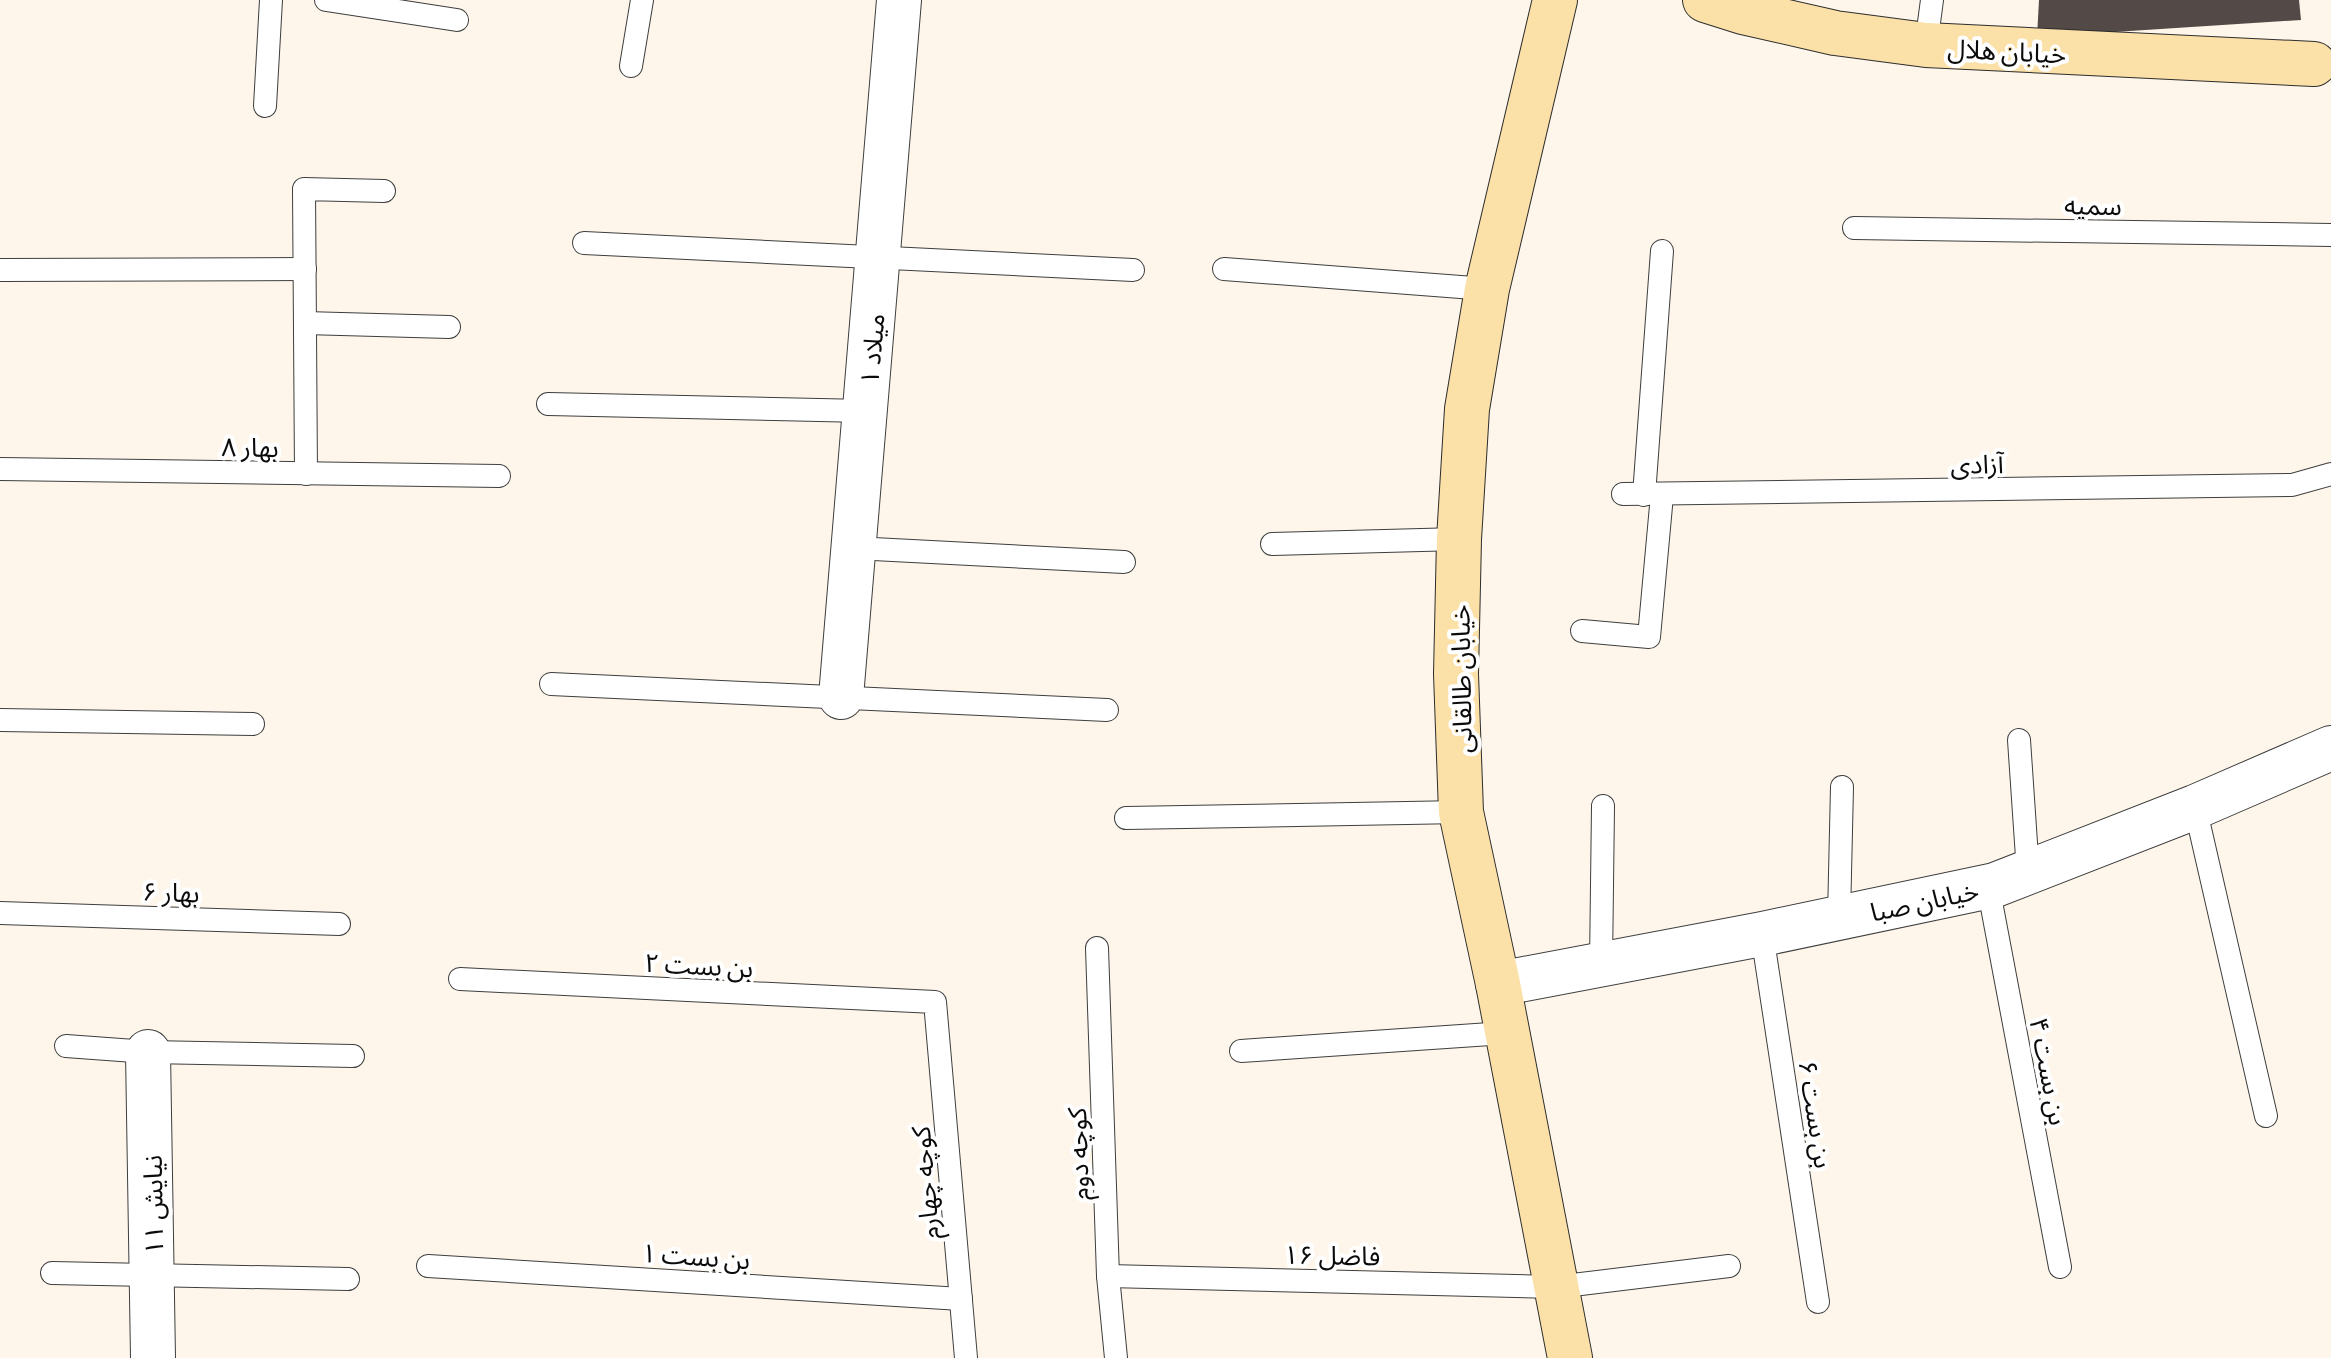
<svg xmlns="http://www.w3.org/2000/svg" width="2331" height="1358" font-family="Literata,'Noto Sans Arabic',serif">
<rect width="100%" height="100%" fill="#fef6ea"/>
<polygon fill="#534a48" points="2039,0 2299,0 2301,20 2037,37"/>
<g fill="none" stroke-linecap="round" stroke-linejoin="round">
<defs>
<g id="lane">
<polyline points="326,0 457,20"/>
<polyline points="1926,45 1932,0"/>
<polyline points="631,66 642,0"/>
<polyline points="265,106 271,0"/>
<polyline points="1854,228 2331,235"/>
<polyline points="584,243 1133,270"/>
<polyline points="1224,269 1487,289"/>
<polyline points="0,270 305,269"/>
<polyline points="305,323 449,327"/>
<polyline points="548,404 865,411"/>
<polyline points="0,469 499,476"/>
<polyline points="306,474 304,189 384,191"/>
<polyline points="1623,494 2292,485 2331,474"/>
<polyline points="1644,495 1662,251"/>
<polyline points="1272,544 1459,539"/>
<polyline points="854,548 1124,562"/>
<polyline points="1582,631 1649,637 1662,495"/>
<polyline points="551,684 1107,710"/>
<polyline points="0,720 253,724"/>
<polyline points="2019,740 2028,872"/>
<polyline points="2195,807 2266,1116"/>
<polyline points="1126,818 1461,812"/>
<polyline points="1988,886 2060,1267"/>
<polyline points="0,913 339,924"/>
<polyline points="1839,917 1842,787"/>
<polyline points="1762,934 1818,1302"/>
<polyline points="1097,948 1108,1276 1116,1358"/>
<polyline points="1601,964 1603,806"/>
<polyline points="460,979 935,1002 966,1358"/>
<polyline points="66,1046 148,1052 353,1056"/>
<polyline points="1241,1051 1505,1033"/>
<polyline points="428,1266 961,1299"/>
<polyline points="52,1273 348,1279"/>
<polyline points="1108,1276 1556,1287 1729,1266"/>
</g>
<g id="street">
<polyline points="841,697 899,0"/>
<polyline points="1498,984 1762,934 1995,885 2195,807 2331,748"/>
<polyline points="148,1052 153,1358"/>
</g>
<g id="secondary">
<polyline points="1555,0 1487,289 1467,409 1459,539 1456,674 1461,812 1498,984 1570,1358"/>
<polyline points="1705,0 1743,12 1835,33 1926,45 2314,64"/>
</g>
</defs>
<use href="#lane" stroke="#3e3e3e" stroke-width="24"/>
<use href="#street" stroke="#3e3e3e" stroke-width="46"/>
<use href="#secondary" stroke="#2d2d2d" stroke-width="46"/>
<use href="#lane" stroke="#fff" stroke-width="22"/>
<use href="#street" stroke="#fff" stroke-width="44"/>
<use href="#secondary" stroke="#fbe0a8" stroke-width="44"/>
</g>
<g text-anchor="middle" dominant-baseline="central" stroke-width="8" stroke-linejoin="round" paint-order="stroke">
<g font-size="26" fill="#0b0b0b" stroke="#fff">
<text transform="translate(2007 49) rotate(3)">خیابان هلال</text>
<text transform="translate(2093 203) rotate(1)">سمیه</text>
<text transform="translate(870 349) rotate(-85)">میلاد ۱</text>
<text transform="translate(250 445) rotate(1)">بهار ۸</text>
<text transform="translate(1977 462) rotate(-1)">آزادی</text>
<text transform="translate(1459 679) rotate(-91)">خیابان طالقانی</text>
<text transform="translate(171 890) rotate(2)">بهار ۶</text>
<text transform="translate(1924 899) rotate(-12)">خیابان صبا</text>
<text transform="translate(699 963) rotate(3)">بن بست ۲</text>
<text transform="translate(2051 1071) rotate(79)">بن بست ۴</text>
<text transform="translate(1818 1114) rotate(81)">بن بست ۶</text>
<text transform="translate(1076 1154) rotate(-92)">کوچه دوم</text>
<text transform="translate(923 1183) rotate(-95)">کوچه چهارم</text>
<text transform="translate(151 1205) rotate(-91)">نیایش ۱۱</text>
<text transform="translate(1332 1253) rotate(1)">فاضل ۱۶</text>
<text transform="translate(696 1254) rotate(4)">بن بست ۱</text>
</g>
</g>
</svg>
